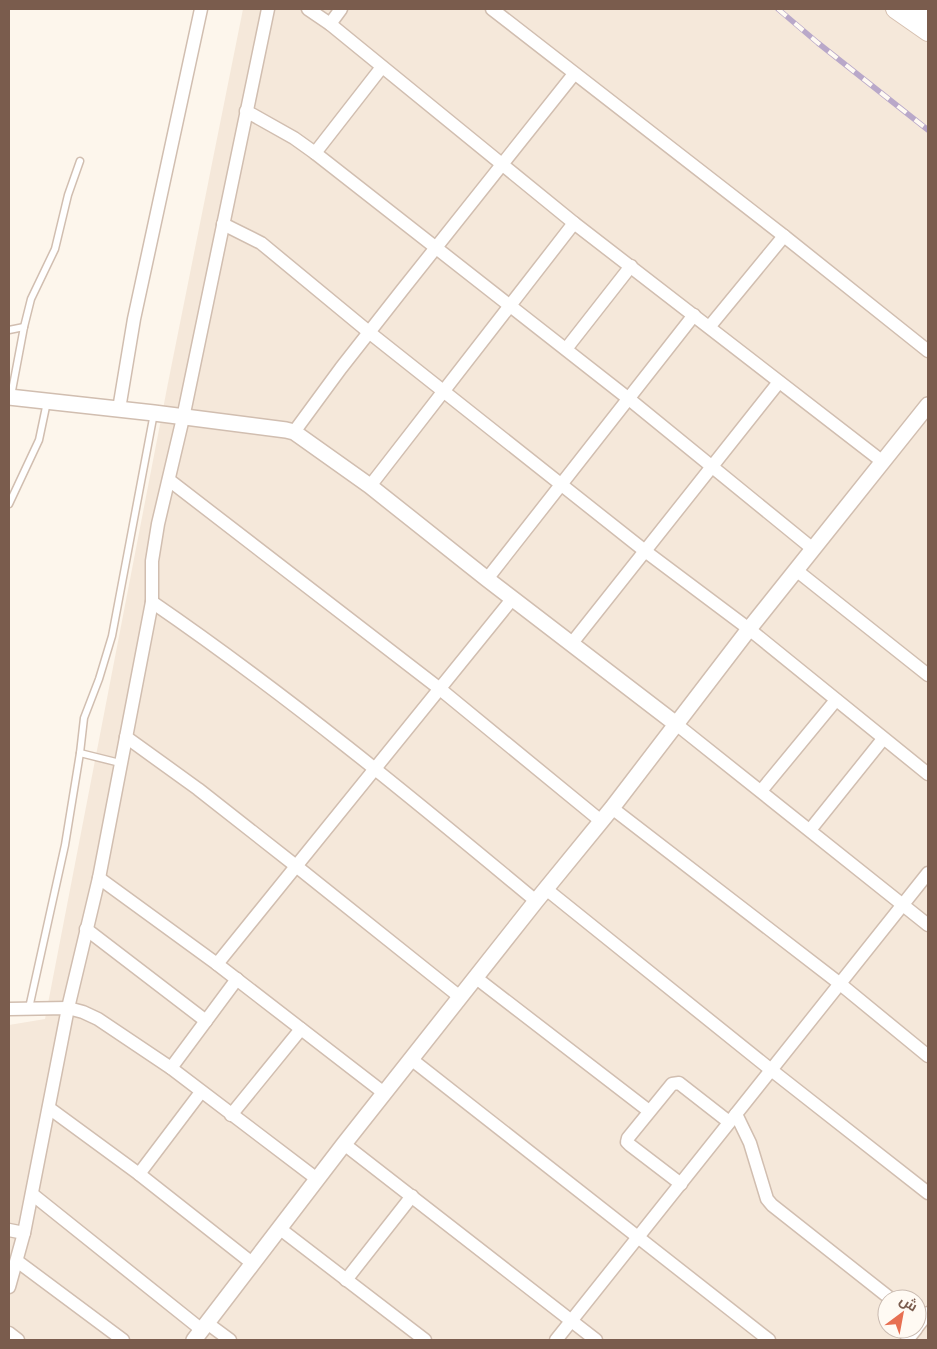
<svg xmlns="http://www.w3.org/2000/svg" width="937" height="1349" font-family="'Fira Sans',Cairo,sans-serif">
<rect width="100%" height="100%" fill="#fdf6ec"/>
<path fill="#f5e8da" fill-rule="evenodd" d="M243 9H928V1340H9V1025L45 1019 168 383ZM887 1299H917V1329H887Z"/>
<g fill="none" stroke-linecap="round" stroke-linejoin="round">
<defs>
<g id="service">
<polyline points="9,330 24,327"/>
<polyline points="11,396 24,327 31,299 55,249 68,195 80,161"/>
<polyline points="9,504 39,440 47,402"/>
<polyline points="80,753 120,763"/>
<polyline points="29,1008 65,845 80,753 84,718 99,679 112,636 154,413"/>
</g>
<g id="minor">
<polyline points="308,9 330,24 574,223 883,462"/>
<polyline points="492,9 784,236 928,351"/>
<polyline points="330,24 341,9"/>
<polyline points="246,111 294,138 315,153 629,399 813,549"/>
<polyline points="315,153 382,67"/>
<polyline points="223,224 261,243 370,333 645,551 749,629 928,774"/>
<polyline points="710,326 784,236"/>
<polyline points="566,349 631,266"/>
<polyline points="119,409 134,319 201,9"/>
<polyline points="294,432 341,368 403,289 574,74"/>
<polyline points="169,480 440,689 601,821"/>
<polyline points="370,486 574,223"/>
<polyline points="796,570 928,675"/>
<polyline points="487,579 694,315"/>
<path d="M152 602C286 694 411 797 536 901"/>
<polyline points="572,643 779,382"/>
<polyline points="676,724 928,925"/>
<polyline points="126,737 198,789 296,866 460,997"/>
<polyline points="761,791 836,700"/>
<polyline points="612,808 839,983 928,1056"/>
<polyline points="810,830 883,739"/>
<polyline points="99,878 217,964 384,1093"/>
<polyline points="546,889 770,1069 928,1193"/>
<polyline points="86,929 206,1021"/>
<polyline points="217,964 513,598"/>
<polyline points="475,977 649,1111"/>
<polyline points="9,1009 68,1008 83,1012 98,1019 171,1068 317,1179"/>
<polyline points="411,1059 769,1340"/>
<polyline points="171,1068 237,979"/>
<polyline points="49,1108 139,1174 252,1263"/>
<polyline points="736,1114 750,1143 767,1199 772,1205 891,1299"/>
<polyline points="231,1115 301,1029"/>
<polyline points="344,1144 596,1340"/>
<polyline points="139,1174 201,1092"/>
<polyline points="681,1184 630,1145 627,1142 628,1138 672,1084 679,1083 729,1122"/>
<polyline points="32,1194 202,1330"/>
<polyline points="279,1228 425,1340"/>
<polyline points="9,1230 24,1233"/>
<polyline points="17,1261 123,1340"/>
<polyline points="346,1280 412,1196"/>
<polyline points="9,1287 24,1233 68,1008 99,878 152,602 152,561 158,524 183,418 268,9"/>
<polyline points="207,1323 230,1340"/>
<polyline points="917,1327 928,1313"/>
<polyline points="9,1333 18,1340"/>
<polyline points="556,1340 928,873"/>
<polyline points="907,1340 916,1329"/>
</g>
<g id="tertiary">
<polyline points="9,397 154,413 286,430 294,432 370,486 487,579 676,724"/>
<polyline points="194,1340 344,1144 536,901 612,808 749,629 928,405"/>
</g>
<g id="secondary">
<polyline points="895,9 928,32"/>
<polyline points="920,9 928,14"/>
</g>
</defs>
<use href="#service" stroke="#d1beb0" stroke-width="9"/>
<use href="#minor" stroke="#d1beb0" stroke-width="15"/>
<use href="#tertiary" stroke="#d1beb0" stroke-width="18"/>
<use href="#secondary" stroke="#d6c0b0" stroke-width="20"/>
<use href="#service" stroke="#fff" stroke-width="6"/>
<use href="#minor" stroke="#fff" stroke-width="12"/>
<use href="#tertiary" stroke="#fff" stroke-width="15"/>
<use href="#secondary" stroke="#fff" stroke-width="18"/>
<defs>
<polyline id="rail" points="778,9 818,43 928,130"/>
</defs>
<use href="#rail" stroke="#b9a8c9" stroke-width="5.5"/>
<use href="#rail" stroke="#fffaf3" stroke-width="4" stroke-dasharray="11" stroke-linecap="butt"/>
</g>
<rect width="937" height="1349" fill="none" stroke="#7a5c4d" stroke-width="20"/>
<g transform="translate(902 1314) rotate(32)"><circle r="24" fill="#fffaf3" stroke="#cabbb1"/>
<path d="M0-4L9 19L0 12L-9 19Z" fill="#e76f51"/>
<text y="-8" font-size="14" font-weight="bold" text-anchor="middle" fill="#7a5c4d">ش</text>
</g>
</svg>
